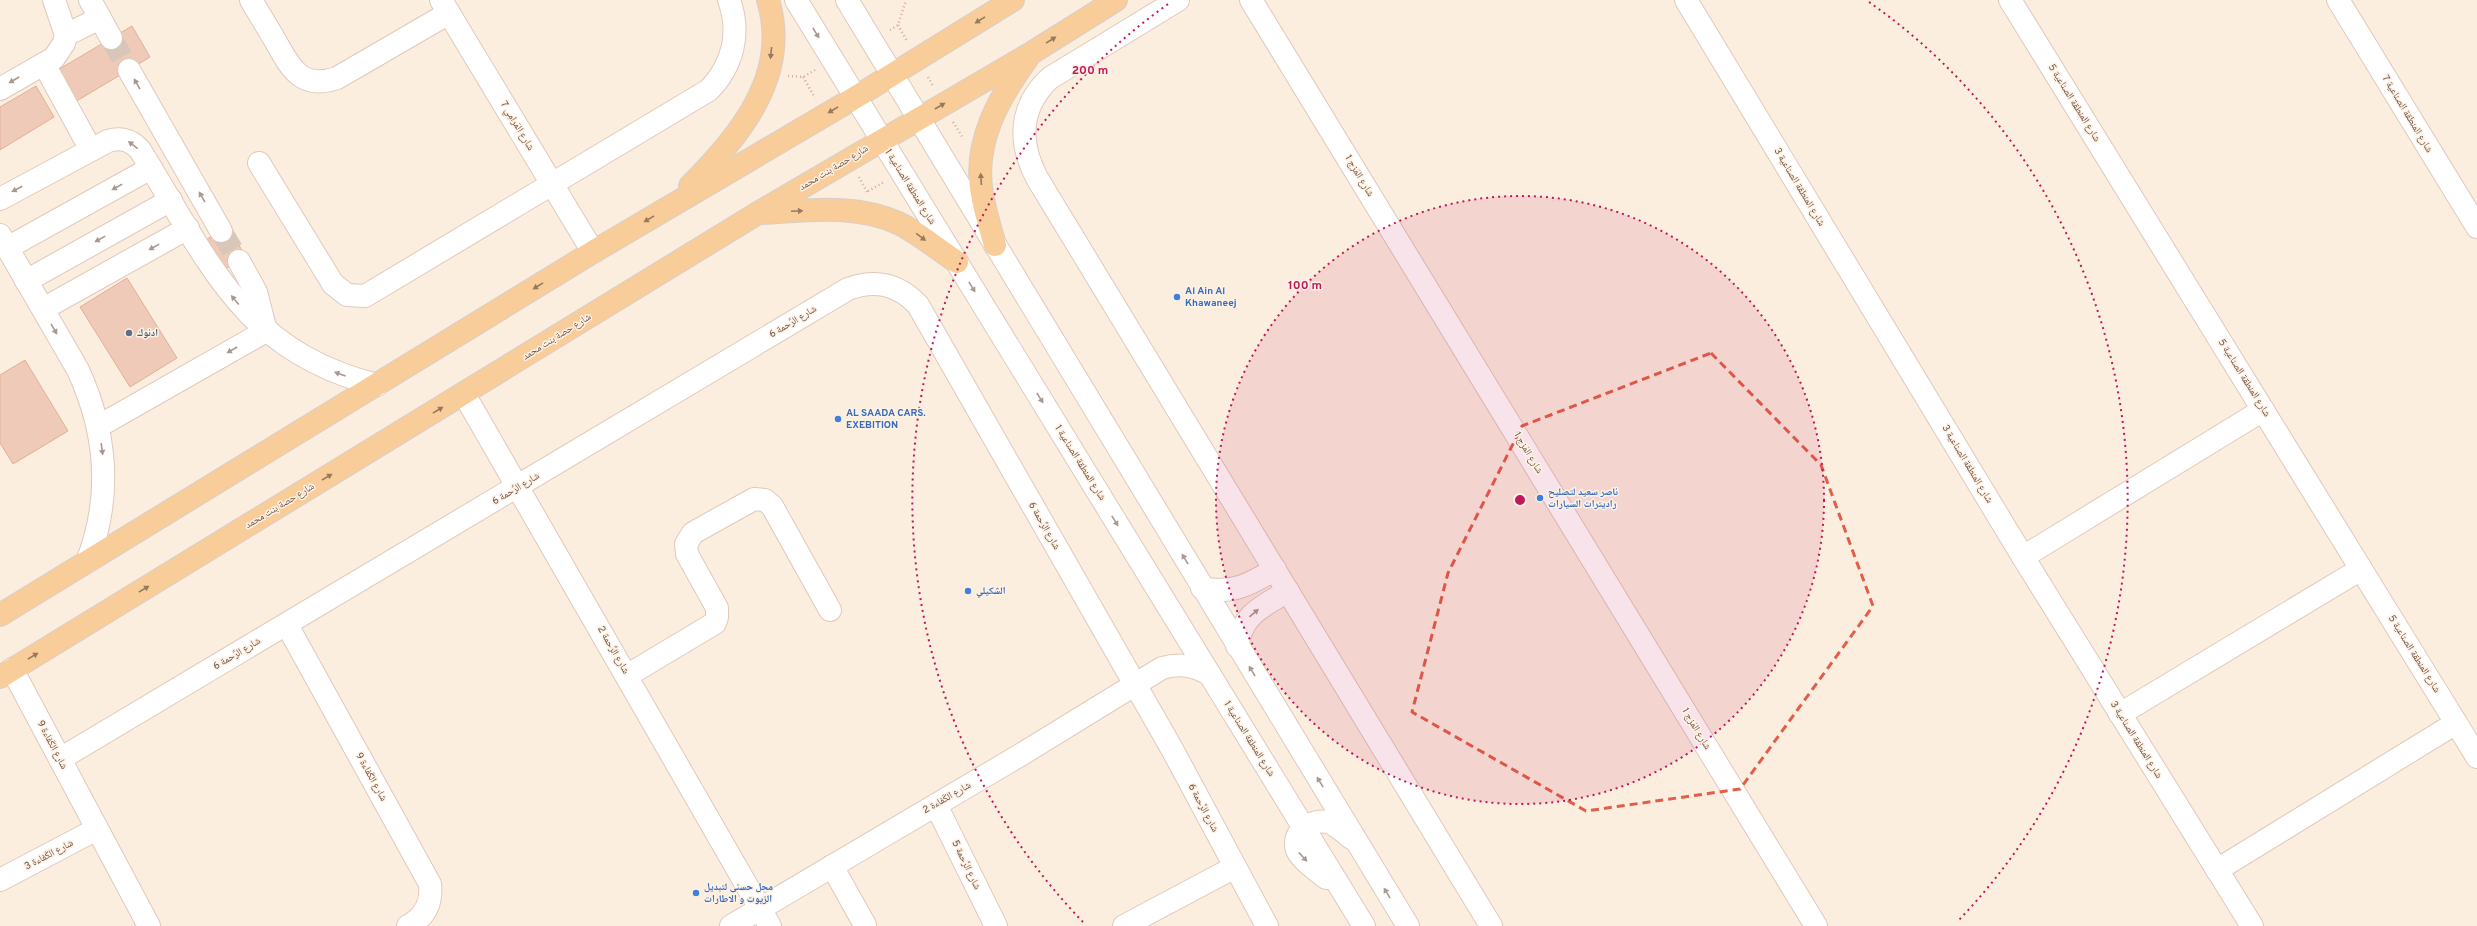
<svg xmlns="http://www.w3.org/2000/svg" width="2477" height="926" font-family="Overpass,'Noto Naskh Arabic',sans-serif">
<rect width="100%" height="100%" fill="#fbeedf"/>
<g fill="#efcab8" stroke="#e1af99">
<polygon points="132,26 150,57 75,102 56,71"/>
<polygon points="36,86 54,117 0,150 0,107"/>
<polygon points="228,227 246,257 225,269 207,239"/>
<polygon points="127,278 177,358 130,387 80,307"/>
<polygon points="25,360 68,431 13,464 0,443 0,375"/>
</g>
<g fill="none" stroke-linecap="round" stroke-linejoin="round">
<g stroke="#d8c7b9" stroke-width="22" stroke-dasharray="22 11" stroke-linecap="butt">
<polyline points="111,38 129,70"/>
<polyline points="221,231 239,261"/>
</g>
<defs>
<g id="minor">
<polyline points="90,0 111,38"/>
<path d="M251 0C259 14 268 28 276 42 291 69 302 90 337 78L449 13"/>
<polyline points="441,0 593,252"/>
<polyline points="796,0 1364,926"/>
<polyline points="847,0 1408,926"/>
<path d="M1178 0 1050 78C1019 107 1018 142 1037 178L1491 926"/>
<polyline points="1251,0 1816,926"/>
<polyline points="1686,0 2023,557 2252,926"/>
<polyline points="2010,0 2477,757"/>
<polyline points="2338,0 2477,227"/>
<polyline points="66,35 100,18"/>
<polyline points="44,64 91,150"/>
<polyline points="129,70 221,231"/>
<polyline points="0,89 54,58 64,43 66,35 54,0"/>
<path d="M259 163 333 284 347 295 365 296 709 90C733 65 741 33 729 0"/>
<path d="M0 199 108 141C121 137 131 140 140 150 208 259 241 351 377 385"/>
<path d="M0 235 78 370C107 433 112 498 87 562"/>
<polyline points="7,248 151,168"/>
<polyline points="26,281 171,200"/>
<polyline points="43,309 188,228"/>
<polyline points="464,394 770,926"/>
<polyline points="99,426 266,331 256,292 239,261"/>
<polyline points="2023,557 2263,410"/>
<path d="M1202 588C1231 595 1251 584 1275 569"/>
<path d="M287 625 430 884C432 903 425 917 408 926"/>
<path d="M1237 646C1243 613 1262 607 1288 591"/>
<polyline points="12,669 149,926"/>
<polyline points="628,675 715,623 717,617 717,608 687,554 686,544 693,533 754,499 765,500 772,506 830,610"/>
<polyline points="2120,714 2361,569"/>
<path d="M60 759 848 289C875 279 898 284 918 305L1172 749 1267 926"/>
<polyline points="936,805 996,926"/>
<polyline points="832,866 865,925"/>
<polyline points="2217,870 2456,723"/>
<path d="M1326 878C1318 871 1302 861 1297 850 1291 831 1312 819 1328 822 1337 825 1344 832 1351 838"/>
<polyline points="0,880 97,829"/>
<path d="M731 926 1022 754 1162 668C1180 663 1194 665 1209 674"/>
<polyline points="1124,926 1235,867"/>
</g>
<g id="major">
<path d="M690 186C739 136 791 76 768 0"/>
<path d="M761 213C807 211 855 203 898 223 919 233 937 249 957 262"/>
<path d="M995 245C990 228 985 211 982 194 973 143 998 99 1027 59"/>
<polyline points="0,615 593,252 856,97 1013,0"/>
<polyline points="0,677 758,213 1033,52 1116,0"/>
</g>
</defs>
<use href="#minor" stroke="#decabc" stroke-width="24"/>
<use href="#major" stroke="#d7cfcc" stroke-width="24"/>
<g stroke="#d3ad9c" stroke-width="2.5" stroke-dasharray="1 3" stroke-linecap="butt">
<polyline points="898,25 907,41"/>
<polyline points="890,30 898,25 906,0"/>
<polyline points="788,76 803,77 815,70"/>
<polyline points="803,77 815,98"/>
<polyline points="928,77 933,86"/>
<polyline points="953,122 963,138"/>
<polyline points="859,177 867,192"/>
<polyline points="868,191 884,182"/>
</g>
<use href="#minor" stroke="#fff" stroke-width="22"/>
<use href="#major" stroke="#f8cd99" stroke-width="22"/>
</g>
<defs><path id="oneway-solid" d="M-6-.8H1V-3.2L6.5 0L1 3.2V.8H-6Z"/></defs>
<g fill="#997860">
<use href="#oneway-solid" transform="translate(980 20) rotate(148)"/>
<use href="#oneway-solid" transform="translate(1051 40) rotate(-32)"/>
<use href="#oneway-solid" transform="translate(771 53) rotate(96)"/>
<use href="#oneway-solid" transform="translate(940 106) rotate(-30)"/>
<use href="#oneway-solid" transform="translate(833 110) rotate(149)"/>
<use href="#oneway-solid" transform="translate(981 179) rotate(-94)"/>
<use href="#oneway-solid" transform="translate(797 211) rotate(-3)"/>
<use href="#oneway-solid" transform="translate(649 219) rotate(149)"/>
<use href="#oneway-solid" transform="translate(921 237) rotate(37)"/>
<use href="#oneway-solid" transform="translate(538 286) rotate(148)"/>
<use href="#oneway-solid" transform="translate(438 410) rotate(-31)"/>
<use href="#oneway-solid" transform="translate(327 477) rotate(-31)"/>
<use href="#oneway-solid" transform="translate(144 589) rotate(-31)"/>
<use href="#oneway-solid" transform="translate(33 656) rotate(-31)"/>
</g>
<g fill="#a99891">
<use href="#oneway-solid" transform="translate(816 33) rotate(58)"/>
<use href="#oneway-solid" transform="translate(14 80) rotate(150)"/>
<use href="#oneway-solid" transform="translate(137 84) rotate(-120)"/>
<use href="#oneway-solid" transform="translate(133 145) rotate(-142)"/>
<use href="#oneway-solid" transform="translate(117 187) rotate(151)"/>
<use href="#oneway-solid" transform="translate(17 189) rotate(152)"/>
<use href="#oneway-solid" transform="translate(202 197) rotate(-120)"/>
<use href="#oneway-solid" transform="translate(100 239) rotate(151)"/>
<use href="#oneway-solid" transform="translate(154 247) rotate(151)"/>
<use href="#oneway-solid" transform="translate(972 287) rotate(58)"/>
<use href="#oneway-solid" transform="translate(235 300) rotate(-130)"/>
<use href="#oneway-solid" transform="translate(54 329) rotate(60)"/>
<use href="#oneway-solid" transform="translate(232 350) rotate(150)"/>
<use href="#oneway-solid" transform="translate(340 374) rotate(-160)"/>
<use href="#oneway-solid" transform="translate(1040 398) rotate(58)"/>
<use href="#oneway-solid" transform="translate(102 449) rotate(82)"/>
<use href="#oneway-solid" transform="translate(1115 521) rotate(58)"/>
<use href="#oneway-solid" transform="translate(1185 559) rotate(-121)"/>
<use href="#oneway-solid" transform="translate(1254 613) rotate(-40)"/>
<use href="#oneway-solid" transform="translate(1252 671) rotate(-121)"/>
<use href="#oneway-solid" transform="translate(1320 782) rotate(-121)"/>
<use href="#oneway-solid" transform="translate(1303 857) rotate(47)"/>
<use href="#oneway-solid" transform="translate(1387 893) rotate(-121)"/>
</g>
<path fill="none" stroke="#e25e48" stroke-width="3" stroke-dasharray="8 5" stroke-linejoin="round" d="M1711 353 1821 465 1873 606 1740 789 1586 811 1412 712 1448 573 1522 426Z"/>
<circle cx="1520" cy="500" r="304" fill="#c2185b" fill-opacity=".12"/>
<g fill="none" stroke="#c2185b" stroke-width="2" stroke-dasharray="2 4">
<circle cx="1520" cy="500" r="304"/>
<path d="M1083 922A608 608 0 0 1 1171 2M1869 2A608 608 0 0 1 1957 922"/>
</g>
<g fill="#3f7fe0" stroke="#fef2e5" stroke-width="1.5">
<circle cx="1177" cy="297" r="4"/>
<circle cx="838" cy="419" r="4"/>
<circle cx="1540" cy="498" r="4"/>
<circle cx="968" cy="591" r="4"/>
<circle cx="696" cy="893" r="4"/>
</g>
<circle fill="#5c6f8a" stroke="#fef2e5" stroke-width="1.5" cx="129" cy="333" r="4"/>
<g text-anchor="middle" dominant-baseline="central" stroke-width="3" stroke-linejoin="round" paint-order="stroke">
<g font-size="10" fill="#705348" stroke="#fef2e5">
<text transform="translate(2074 103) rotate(58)">شارع المنطقة الصناعية 5</text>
<text transform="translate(2407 114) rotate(59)">شارع المنطقة الصناعية 7</text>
<text transform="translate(517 126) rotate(59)">شارع المَرامِي 7</text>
<text transform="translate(834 168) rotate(-31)">شارع حصة بنت محمد</text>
<text transform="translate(1359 176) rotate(59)">شارع المَزج 1</text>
<text transform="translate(910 187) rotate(58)">شارع المنطقة الصناعية 1</text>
<text transform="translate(1799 187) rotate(59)">شارع المنطقة الصناعية 3</text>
<text transform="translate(793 322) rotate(-31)">شارع الرَّحمة 6</text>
<text transform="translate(557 337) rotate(-32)">شارع حصة بنت محمد</text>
<text transform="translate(2244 378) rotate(58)">شارع المنطقة الصناعية 5</text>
<text transform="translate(1528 453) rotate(59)">شارع المَزج 1</text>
<text transform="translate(1080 463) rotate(58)">شارع المنطقة الصناعية 1</text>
<text transform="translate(1967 464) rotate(59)">شارع المنطقة الصناعية 3</text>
<text transform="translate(516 489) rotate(-31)">شارع الرَّحمة 6</text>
<text transform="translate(280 506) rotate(-31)">شارع حصة بنت محمد</text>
<text transform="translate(1044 526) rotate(60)">شارع الرَّحمة 6</text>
<text transform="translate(613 650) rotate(60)">شارع الرَّحمة 2</text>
<text transform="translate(237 654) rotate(-31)">شارع الرَّحمة 6</text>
<text transform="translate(2414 654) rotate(58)">شارع المنطقة الصناعية 5</text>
<text transform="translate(1696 729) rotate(59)">شارع المَزج 1</text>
<text transform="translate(1249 739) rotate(58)">شارع المنطقة الصناعية 1</text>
<text transform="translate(2136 740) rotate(58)">شارع المنطقة الصناعية 3</text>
<text transform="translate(52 745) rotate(62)">شارع الكَفاءة 9</text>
<text transform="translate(371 777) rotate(61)">شارع الكَفاءة 9</text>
<text transform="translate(947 798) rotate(-30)">شارع الكَفاءة 2</text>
<text transform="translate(1203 808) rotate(62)">شارع الرَّحمة 6</text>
<text transform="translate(49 855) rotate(-28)">شارع الكَفاءة 3</text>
<text transform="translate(966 865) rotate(64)">شارع الرَّحمة 5</text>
</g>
<g font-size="10" font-weight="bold" fill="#366cbe" stroke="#fef2e5" text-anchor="start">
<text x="1185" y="291">Al Ain Al<tspan x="1185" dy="12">Khawaneej</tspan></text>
<text x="846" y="413">AL SAADA CARS.<tspan x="846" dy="12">EXEBITION</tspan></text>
<text x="1548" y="492">ناصر سعيد لتصليح<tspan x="1548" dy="12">راديترات السيارات</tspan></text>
<text x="976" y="591">الشكيلي</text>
<text x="704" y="887">محل حسنى لتبديل<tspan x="704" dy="12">الزيوت و الاطارات</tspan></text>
</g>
<g font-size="10" font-weight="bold" fill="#4e5e75" stroke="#fef2e5" text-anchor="start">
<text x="137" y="333">ادنوك</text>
</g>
</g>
<circle cx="1520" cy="500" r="6" fill="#c2185b" stroke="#fef2e5" stroke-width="2"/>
<g font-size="12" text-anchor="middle" font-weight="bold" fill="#c2185b" stroke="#fef2e5" stroke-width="3" stroke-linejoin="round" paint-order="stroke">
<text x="1090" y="74">200 m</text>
<text x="1305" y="289">100 m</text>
</g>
</svg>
